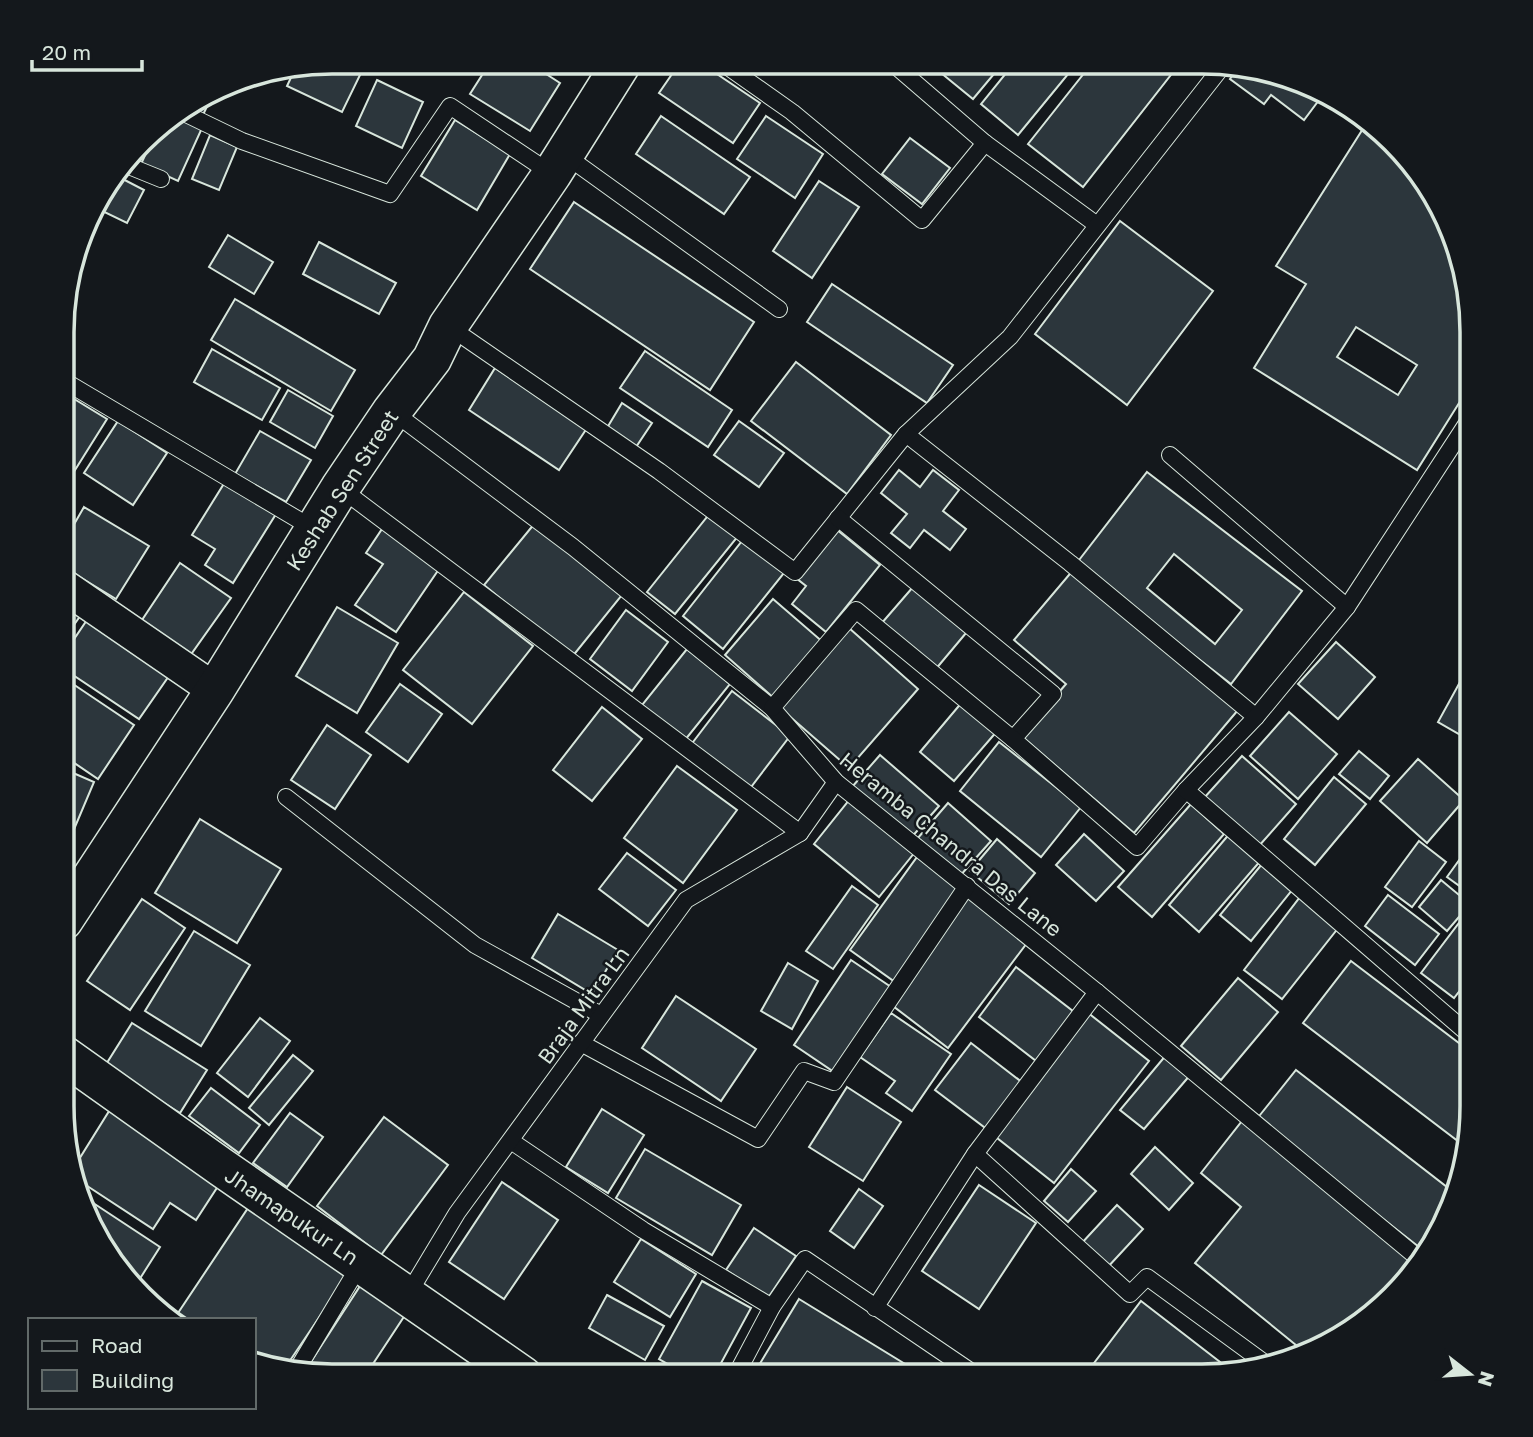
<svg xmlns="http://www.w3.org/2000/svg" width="1533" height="1437" font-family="'Golos Text',sans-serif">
<rect width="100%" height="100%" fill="#14181c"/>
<g fill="#2c363c" stroke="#d8e6dc" stroke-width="2" fill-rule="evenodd">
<polygon points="336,61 361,73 342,112 287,86 296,67"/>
<polygon points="491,61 526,61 560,83 530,131 470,94"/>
<polygon points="681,61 699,62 760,103 733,143 659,93"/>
<polygon points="932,62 1004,62 973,99 930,64"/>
<polygon points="1015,62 1078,62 1018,135 981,104"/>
<polygon points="1093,62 1181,62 1083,187 1028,144"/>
<polygon points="1239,67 1321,89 1325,92 1304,120 1271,95 1264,104 1230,79"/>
<polygon points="377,80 423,102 402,148 356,126"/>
<polygon points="213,94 202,117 187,109"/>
<polygon points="175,116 202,128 178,181 141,164 159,125"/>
<polygon points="661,116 750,177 724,214 636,154"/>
<polygon points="766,116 823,154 795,198 737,159"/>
<polygon points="455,120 510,154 477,210 421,176"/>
<path d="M1366 124 1405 154 1451 228 1471 313V384L1417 470 1254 368 1306 284 1276 266ZM1356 327 1417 365 1398 395 1337 357Z"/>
<polygon points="210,135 237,147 219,190 192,179"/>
<polygon points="910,138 950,168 922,204 882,174"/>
<polygon points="115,175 144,190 127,223 94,207 98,196"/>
<polygon points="819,181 859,207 812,278 773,251"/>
<polygon points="574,202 754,322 710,390 530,269"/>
<polygon points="1120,221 1213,291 1127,405 1035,334"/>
<polygon points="228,235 273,262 254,294 209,267"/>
<polygon points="319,242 396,283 379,314 303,274"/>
<polygon points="832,284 953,365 927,403 807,322"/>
<polygon points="235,299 355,370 331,411 211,340"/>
<polygon points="212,349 280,388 262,420 194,382"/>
<polygon points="645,351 732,410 708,447 620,388"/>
<polygon points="796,362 891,435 847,494 751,421"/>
<polygon points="495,368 587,428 559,470 469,410"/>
<polygon points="288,390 333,416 315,448 270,422"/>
<polygon points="66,394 107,419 65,486"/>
<polygon points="622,403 652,423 636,447 607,428"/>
<polygon points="118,421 167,453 133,505 84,473"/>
<polygon points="739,421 784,453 759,487 714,455"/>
<polygon points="260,431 311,460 286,502 235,474"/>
<polygon points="899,470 920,487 933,470 959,490 943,511 966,529 950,550 924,530 910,548 891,533 907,514 881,493"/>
<path d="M1147 472 1302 591 1231 684 1076 564ZM1174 554 1242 610 1215 644 1147 588Z"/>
<polygon points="225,482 276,514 233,583 205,565 215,549 192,535"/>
<polygon points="84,507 149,546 116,599 65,568 65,540"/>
<polygon points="711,512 739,535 675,614 647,592"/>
<polygon points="535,523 622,595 572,657 484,585"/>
<polygon points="382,529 439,569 396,632 355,605 383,564 366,553"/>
<polygon points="836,529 880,565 826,632 792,604 806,586 796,578"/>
<polygon points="742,541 784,573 723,649 683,616"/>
<polygon points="180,563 231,598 187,660 138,626"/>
<polygon points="1074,569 1238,710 1134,833 1021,736 1066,684 1014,640"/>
<polygon points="913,587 966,633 935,670 881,624"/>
<polygon points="464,592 533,646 472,724 403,670"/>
<polygon points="65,599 83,612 64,639"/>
<polygon points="773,599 824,643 776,700 725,655"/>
<polygon points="337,607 398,643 357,713 296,676"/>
<polygon points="626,610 668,642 632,691 590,659"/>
<polygon points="89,617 171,673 139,719 64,669 64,654"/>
<polygon points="849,628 918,689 849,768 780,708"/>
<polygon points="1336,642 1375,677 1338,719 1298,684"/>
<polygon points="687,649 730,684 685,740 642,705"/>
<polygon points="1471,662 1471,741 1438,722"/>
<polygon points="64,678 134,725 98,779 64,756"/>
<polygon points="400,684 442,714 408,762 366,732"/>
<polygon points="732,691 790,736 748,791 690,746"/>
<polygon points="963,701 998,730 954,781 920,752"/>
<polygon points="602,707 642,739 592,801 553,770"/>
<polygon points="1289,712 1337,754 1298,799 1250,756"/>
<polygon points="327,725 371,755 335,809 291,780"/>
<polygon points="999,742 1081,807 1041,857 960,791"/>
<polygon points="1359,751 1389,776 1370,799 1339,774"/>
<polygon points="880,755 939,806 910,839 852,787"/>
<polygon points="1242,756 1296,804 1258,847 1204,798"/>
<polygon points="1418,759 1464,800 1427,843 1380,801"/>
<polygon points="677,766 737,810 683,883 624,838"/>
<polygon points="64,769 94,782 72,834 63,831"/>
<polygon points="1334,777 1366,804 1315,865 1284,839"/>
<polygon points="850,799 915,852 879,897 814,844"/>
<polygon points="948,803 991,841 959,877 917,839"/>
<polygon points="1191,804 1224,834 1152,917 1118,887"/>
<polygon points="200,819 281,869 237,943 155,893"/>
<polygon points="1231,832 1262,859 1199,932 1169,905"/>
<polygon points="1084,834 1124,871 1096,901 1056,865"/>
<polygon points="997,839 1035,873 1009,904 970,871"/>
<polygon points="1419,841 1446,862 1412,907 1385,887"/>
<polygon points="1470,845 1472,846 1472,895 1447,877"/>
<polygon points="627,853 676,890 648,926 599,889"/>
<polygon points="917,857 962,889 895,982 850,950"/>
<polygon points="1262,864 1293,889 1251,941 1220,915"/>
<polygon points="1441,880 1470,904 1447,931 1419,907"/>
<polygon points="852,886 878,905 833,969 806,951"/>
<polygon points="971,894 1030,939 948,1048 889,1003"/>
<polygon points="1388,895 1439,934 1415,965 1365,926"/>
<polygon points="1300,897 1339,927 1282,999 1244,970"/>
<polygon points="142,899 185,928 130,1010 87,981"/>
<polygon points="558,914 618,950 592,994 532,958"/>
<polygon points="1465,915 1472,920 1472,975 1454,998 1421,973"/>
<polygon points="194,931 250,965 201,1046 145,1011"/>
<polygon points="851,960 894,989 837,1074 794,1045"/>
<polygon points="1351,961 1472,1053 1472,1106 1463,1145 1303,1023"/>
<polygon points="788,963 818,981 792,1029 761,1011"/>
<polygon points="1016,967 1078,1015 1040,1064 979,1017"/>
<polygon points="1238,978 1278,1012 1221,1080 1181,1046"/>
<polygon points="676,996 756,1049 721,1101 642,1048"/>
<polygon points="1087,1012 1149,1061 1054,1183 992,1134"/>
<polygon points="891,1013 951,1054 912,1111 886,1093 895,1081 860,1057"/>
<polygon points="260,1018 290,1041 248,1097 217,1073"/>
<polygon points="132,1023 207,1070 180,1113 105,1066"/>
<polygon points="971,1043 1023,1083 988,1130 935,1090"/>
<polygon points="1167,1054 1191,1074 1144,1129 1120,1110"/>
<polygon points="293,1055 313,1071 269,1125 249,1108"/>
<polygon points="1296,1070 1452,1191 1447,1211 1419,1247 1256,1120"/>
<polygon points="847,1087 901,1122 863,1181 809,1147"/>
<polygon points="211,1088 260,1125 239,1153 189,1116"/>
<polygon points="111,1108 222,1180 196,1220 170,1203 153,1229 75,1178 73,1169"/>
<polygon points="602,1109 644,1135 608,1193 566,1167"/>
<polygon points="290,1113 323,1137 287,1187 253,1163"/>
<polygon points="384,1117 448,1165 381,1255 317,1206"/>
<polygon points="1242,1121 1416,1261 1379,1309 1307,1354 1195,1263 1241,1207 1201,1173"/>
<polygon points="1155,1147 1193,1183 1169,1210 1131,1174"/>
<polygon points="645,1149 741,1205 712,1255 616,1198"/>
<polygon points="1071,1169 1096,1191 1068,1222 1044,1201"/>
<polygon points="502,1182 558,1220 504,1299 449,1262"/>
<polygon points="979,1185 1036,1223 979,1309 922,1271"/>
<polygon points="859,1189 883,1206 854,1248 830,1231"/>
<polygon points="78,1193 160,1247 134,1288 128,1283 82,1209"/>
<polygon points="254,1199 354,1266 287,1365 254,1358 254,1320 174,1319"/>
<polygon points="1117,1205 1143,1229 1106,1269 1080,1245"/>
<polygon points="754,1228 796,1256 768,1298 726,1270"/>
<polygon points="641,1239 696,1274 670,1317 614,1282"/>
<polygon points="364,1280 409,1309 365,1376 328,1375 310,1363"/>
<polygon points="702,1281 751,1308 714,1376 689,1376 659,1359"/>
<polygon points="607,1295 664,1326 645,1360 589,1328"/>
<polygon points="799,1299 923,1375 753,1375"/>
<polygon points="1141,1301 1233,1372 1219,1375 1085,1375"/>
<polygon points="657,1366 676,1376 652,1376"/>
</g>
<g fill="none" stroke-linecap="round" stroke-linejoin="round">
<defs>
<g id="service">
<polyline points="721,62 792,112 922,220 985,143"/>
<polyline points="891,62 985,143 1097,225"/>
<polyline points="182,112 242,141 390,194 450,106 552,174"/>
<polyline points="565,155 779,309"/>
<polyline points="124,164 161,179"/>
<polyline points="448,326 659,471 795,572 906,434 1010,337 1225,63"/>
<polyline points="66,382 314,529"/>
<polyline points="392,411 573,547 772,708 836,782 1097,992 1418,1258"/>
<polyline points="906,434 1070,563 1256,717"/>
<polyline points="1170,455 1347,607"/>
<polyline points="340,488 800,833"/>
<polyline points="838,518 1053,694 1013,739"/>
<polyline points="772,708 856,610 1013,739 1137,847 1186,790 1256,717 1347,607 1471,417"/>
<polyline points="1186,790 1472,1037"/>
<polyline points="286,797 475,945 601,1015"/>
<polyline points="581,1043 758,1139 804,1071 834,1082 967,886"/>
<polyline points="511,1141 643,1230 772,1307"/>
<polyline points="975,1154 1130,1294 1147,1277 1266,1364"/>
<polyline points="407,1296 457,1213 686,900 800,833 836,782"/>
<polyline points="875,1308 975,1154 1097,992"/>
<polyline points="298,1368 361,1263"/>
<polyline points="736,1375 772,1307 805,1259 976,1375"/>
</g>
<polyline id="minor" points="65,587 215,690"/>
<polyline id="tertiary" points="62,1054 221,1167 523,1376"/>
<polyline id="secondary" points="63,921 215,690 340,488 392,411 432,359 448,326 552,174 623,61"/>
</defs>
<use href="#service" stroke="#d8e6dc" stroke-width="18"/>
<use href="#minor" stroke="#d8e6dc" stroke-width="36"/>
<use href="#tertiary" stroke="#d8e6dc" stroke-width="41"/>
<use href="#secondary" stroke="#d8e6dc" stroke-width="41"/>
<use href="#service" stroke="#14181c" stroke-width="16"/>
<use href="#minor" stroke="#14181c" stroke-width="33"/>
<use href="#tertiary" stroke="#14181c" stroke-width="38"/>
<use href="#secondary" stroke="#14181c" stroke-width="38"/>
</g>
<g text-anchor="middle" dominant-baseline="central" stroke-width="5" stroke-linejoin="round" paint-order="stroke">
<g font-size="21" fill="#d8e6dc" stroke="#14181c">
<text transform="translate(342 490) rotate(-57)">Keshab Sen Street</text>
<text transform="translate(951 844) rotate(39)">Heramba Chandra Das Lane</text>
<text transform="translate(583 1005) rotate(-54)">Braja Mitra Ln</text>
<text transform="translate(292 1216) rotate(34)">Jhamapukur Ln</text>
</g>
</g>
<path d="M0 0H1533V1437H0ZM332 74H1202A258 258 0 0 1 1460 332V1106A258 258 0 0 1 1202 1364H332A258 258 0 0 1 74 1106V332A258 258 0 0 1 332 74Z" fill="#14181c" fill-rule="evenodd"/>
<path fill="none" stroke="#d8e6dc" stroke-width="3.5" d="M332 74H1202A258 258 0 0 1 1460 332V1106A258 258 0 0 1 1202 1364H332A258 258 0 0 1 74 1106V332A258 258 0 0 1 332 74Z"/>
<rect x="28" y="1318" width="228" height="91" fill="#14181c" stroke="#626a69" stroke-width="2"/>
<rect x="42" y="1341" width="35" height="10" fill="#14181c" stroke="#626a69" stroke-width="2"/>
<text x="91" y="1353" font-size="21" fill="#d8e6dc">Road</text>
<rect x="42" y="1370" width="35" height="21" fill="#2c363c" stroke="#626a69" stroke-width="2"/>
<text x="91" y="1388" font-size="21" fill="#d8e6dc">Building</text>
<g transform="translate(1470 1374) rotate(107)" stroke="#14181c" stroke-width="5" paint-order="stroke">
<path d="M0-5L12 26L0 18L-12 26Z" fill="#d8e6dc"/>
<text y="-10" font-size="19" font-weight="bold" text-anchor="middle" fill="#d8e6dc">N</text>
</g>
<path d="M32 60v10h110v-10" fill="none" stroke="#d8e6dc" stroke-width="3.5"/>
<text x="42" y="60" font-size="21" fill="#d8e6dc" stroke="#14181c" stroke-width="5" paint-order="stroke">20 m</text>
</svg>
